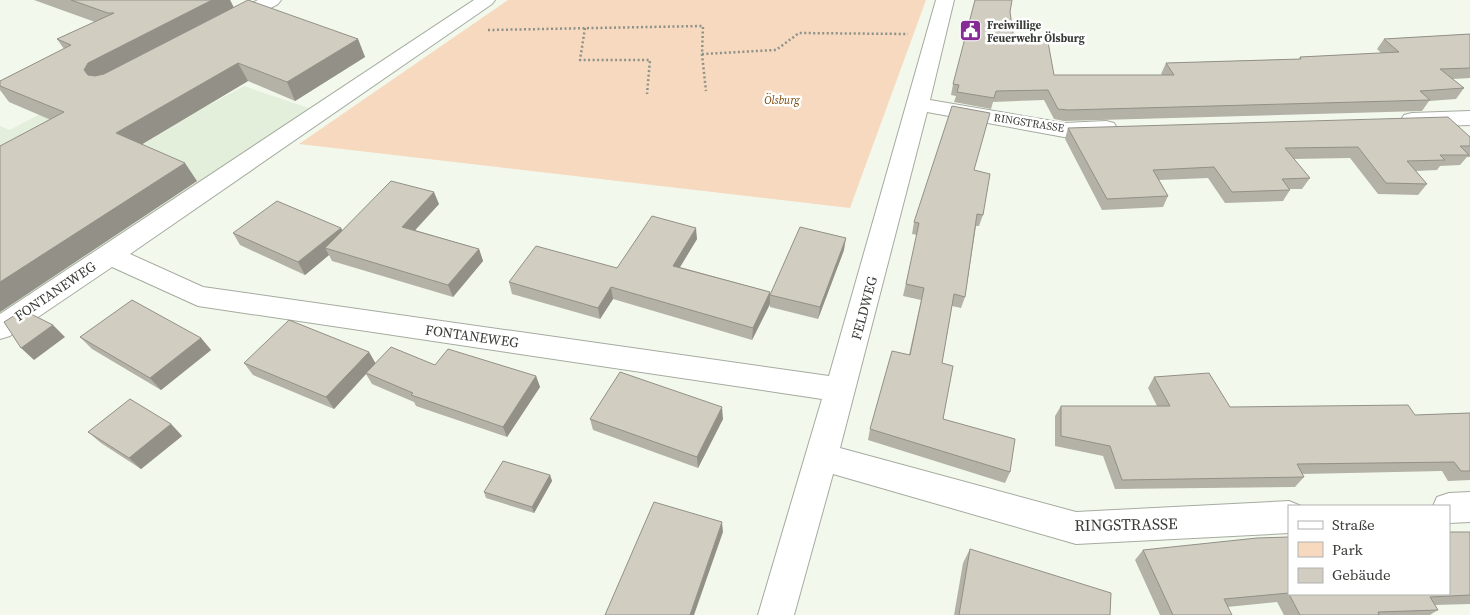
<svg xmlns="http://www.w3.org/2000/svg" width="1470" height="615" font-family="'Source Serif 4',serif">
<rect width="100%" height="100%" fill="#f2f9ec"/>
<polygon fill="#e4efdb" points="137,81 207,106 244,86 320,112 0,332 0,126 10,130 83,91"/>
<polygon fill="#f6d9bf" points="508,0 926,0 850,208 299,144"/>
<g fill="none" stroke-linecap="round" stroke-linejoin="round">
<defs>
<g id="minor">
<polygon points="258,0 281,0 278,4 236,27 229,29 222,27 220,23 222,19"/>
<polygon points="474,0 495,0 492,4 130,254 203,287 829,376 936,0 954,0 930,100 1064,123 1106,121 1114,123 1117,128 1114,133 1064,137 927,112 840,448 1076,512 1289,501 1301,506 1289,506 1289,533 1076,544 833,474 794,615 758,615 822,399 198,306 112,267 10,336 0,339 0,314"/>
<polygon points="1470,111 1470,125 1412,127 1404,125 1401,120 1404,115 1412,113"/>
<polygon points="1470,492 1470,522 1449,523 1449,506 1433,506 1437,497 1449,493"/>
</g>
</defs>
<use href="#minor" stroke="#a4ab9f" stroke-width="2"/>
<g stroke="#8d9289" stroke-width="2.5" stroke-dasharray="2 2.5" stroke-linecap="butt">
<polyline points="585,28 580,60 650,60 647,94"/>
<polyline points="488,30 703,26 702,54 776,50 799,33 908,34"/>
<polyline points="702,54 706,91"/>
</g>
<use href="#minor" fill="#fff" fill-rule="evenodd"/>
</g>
<g fill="#b4b1a6">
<polygon points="34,0 230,0 234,8 358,39 365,57 295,101 248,81 142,144 197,181 0,312 0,146 51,120 9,102 0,90 0,81 64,49 57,39 95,22"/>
<polygon points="1010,12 1014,40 1054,75 1162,75 1161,74 1166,63 1299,59 1300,57 1381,53 1377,49 1384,39 1470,34 1470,78 1453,79 1464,88 1456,99 1429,101 1422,111 1064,121 1054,119 1044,100 993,102 991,109 954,102 956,96 951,95 953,84"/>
<polygon points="1068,128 1470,137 1470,157 1467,157 1460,165 1440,166 1437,170 1416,171 1427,184 1418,195 1378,194 1350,158 1293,159 1310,178 1302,189 1290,189 1290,190 1283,201 1225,203 1208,178 1159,180 1168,196 1163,207 1102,210 1065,139"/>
<polygon points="974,170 983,215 979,226 976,226 965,297 961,308 952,306 942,363 943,419 1010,472 1005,483 868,440 870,429 909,355 921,300 903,296 917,235 912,234 914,222"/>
<polygon points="439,204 415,230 479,249 483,261 453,297 332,261 329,255 305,275 240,245 233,233 341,228 343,231"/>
<polygon points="697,239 680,267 770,292 770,304 752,340 613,299 600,319 512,294 509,282 617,268"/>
<polygon points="844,250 818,319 770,307 770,295"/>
<polygon points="80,337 201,338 211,350 161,390 92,349"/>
<polygon points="369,352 375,363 435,365 536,376 540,387 507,437 416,406 414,402 372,384 366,374 334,409 253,375 244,363"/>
<polygon points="1154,377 1230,407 1415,415 1470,413 1470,480 1448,481 1442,471 1302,474 1304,477 1295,487 1115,489 1103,456 1055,446 1055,416 1061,406 1157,406 1148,388"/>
<polygon points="590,419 723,419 698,468 593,430"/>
<polygon points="171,424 182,436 141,469 101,443 88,432"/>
<polygon points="550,475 552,481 534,513 486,498 484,492"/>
<polygon points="1470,532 1470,604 1435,605 1438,610 1430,615 1284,615 1277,602 1227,607 1232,615 1160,615 1135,560 1143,550"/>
<polygon points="970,549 1110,615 954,615 963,563"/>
</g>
<g fill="#929087">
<polygon points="212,0 230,0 235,10 96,88 84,70 88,63"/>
<polygon points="358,39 365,57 295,101 287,82"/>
<polygon points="238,63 248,81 129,152 116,133"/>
<polygon points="185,163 197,181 0,312 0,282"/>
<polygon points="434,192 439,204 407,239 402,227"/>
<polygon points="341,228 347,240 325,248 329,255 305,275 298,262"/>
<polygon points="696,228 697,239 674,277 673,266"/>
<polygon points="846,238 844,250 818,319 820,307"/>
<polygon points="479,249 483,261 453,297 448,285"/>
<polygon points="611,287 613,299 600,319 598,308"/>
<polygon points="770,292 770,304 752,340 753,328"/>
<polygon points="53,325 65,337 34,360 21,348"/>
<polygon points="201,338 211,350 161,390 150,378"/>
<polygon points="369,352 376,364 366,373 366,374 334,409 326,397"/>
<polygon points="536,376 540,387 507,437 503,427"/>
<polygon points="722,407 723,419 698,468 697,457"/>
<polygon points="171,424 182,436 141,469 129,458"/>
<polygon points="550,475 552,481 534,513 532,507"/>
<polygon points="722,522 723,532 694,615 690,615"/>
</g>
<g fill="#d1cec1" stroke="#929087">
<polygon points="71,0 212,0 88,63 84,70 88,75 95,76 104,74 248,0 358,39 287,82 238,63 116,133 185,163 0,282 0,146 64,112 0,86 0,81 71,45 57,39 114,13 108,13"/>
<polygon points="975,0 1012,0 1010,12 1014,40 1048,42 1054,75 1174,75 1166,63 1301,59 1300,57 1399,52 1384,39 1470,34 1470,68 1440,69 1464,88 1420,91 1430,100 1068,110 1058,109 1048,90 996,91 994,98 957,92 959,85 953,84"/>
<polygon points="952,106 990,113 974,170 990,174 983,215 977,214 965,297 954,294 942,363 953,366 943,419 1015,439 1010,472 870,429 892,351 910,355 924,288 906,284 919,223 914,222"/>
<polygon points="1448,117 1470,137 1470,146 1460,146 1469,155 1440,155 1445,160 1407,161 1427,184 1386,183 1358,147 1285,148 1310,178 1282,179 1290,190 1232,192 1214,167 1153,170 1168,196 1107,199 1068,128"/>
<polygon points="391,181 434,192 402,227 479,249 448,285 325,248"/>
<polygon points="277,201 341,228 298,262 233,233"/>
<polygon points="652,216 696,228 673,266 770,292 753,328 611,287 598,308 509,282 536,246 617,268"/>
<polygon points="800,227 846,238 820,307 770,295"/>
<polygon points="132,300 201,338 150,378 80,337"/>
<polygon points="23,310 53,325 21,348 4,322"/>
<polygon points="289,320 369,352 326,397 244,363"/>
<polygon points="391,347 435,365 448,349 536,376 503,427 411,395 413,393 366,373"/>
<polygon points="620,372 722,407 697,457 590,419"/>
<polygon points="1209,373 1230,407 1408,405 1415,415 1470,413 1470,471 1461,471 1454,462 1297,464 1304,477 1122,480 1110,446 1061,436 1061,406 1170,406 1154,377"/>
<polygon points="130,399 171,424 129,458 88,432"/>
<polygon points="503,461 550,475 532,507 484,492"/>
<polygon points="654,502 722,522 690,615 605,615"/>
<polygon points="1449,532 1470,532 1470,595 1430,597 1438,610 1378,612 1379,615 1300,615 1289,594 1449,594"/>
<polygon points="1289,537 1289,593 1224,599 1232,615 1173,615 1143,550 1257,538"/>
<polygon points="970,549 1111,593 1110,615 959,615"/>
</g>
<defs>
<symbol id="civic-square" viewBox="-11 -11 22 22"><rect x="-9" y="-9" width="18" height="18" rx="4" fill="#862b96" stroke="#fff"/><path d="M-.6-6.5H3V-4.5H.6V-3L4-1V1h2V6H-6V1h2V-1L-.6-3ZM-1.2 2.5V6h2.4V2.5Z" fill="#fff"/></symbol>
</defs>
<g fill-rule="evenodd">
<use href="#civic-square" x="958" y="18" width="25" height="25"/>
</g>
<g text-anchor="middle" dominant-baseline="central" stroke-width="5" stroke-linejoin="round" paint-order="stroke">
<g font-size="11" font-weight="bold" fill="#393c37" stroke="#fff" text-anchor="start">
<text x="987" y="25">Freiwillige<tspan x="987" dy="13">Feuerwehr Ölsburg</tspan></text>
</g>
<g font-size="11" font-style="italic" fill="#764200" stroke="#fff">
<text x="782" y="100">Ölsburg</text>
</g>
<g font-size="11" fill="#393c37" stroke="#fff">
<text transform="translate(1029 123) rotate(9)">RINGSTRASSE</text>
</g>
<g font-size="14" fill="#393c37" stroke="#fff">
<text transform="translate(55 291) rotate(-34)">FONTANEWEG</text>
<text transform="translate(864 308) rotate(-75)">FELDWEG</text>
<text transform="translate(472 336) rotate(8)">FONTANEWEG</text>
</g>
<g font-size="16" fill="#393c37" stroke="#fff">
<text transform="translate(1126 524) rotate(-1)">RINGSTRASSE</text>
</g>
</g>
<rect x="1288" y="505" width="162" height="90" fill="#ffffff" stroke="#b0b1af"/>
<rect x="1298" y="521" width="25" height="8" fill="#ffffff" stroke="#b0b1af"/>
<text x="1332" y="530" font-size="15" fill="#393c37">Straße</text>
<rect x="1298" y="542" width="25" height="15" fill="#f6d9bf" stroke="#b0b1af"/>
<text x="1332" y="555" font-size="15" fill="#393c37">Park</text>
<rect x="1298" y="568" width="25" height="15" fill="#d1cec1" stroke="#b0b1af"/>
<text x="1332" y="580" font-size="15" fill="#393c37">Gebäude</text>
</svg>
